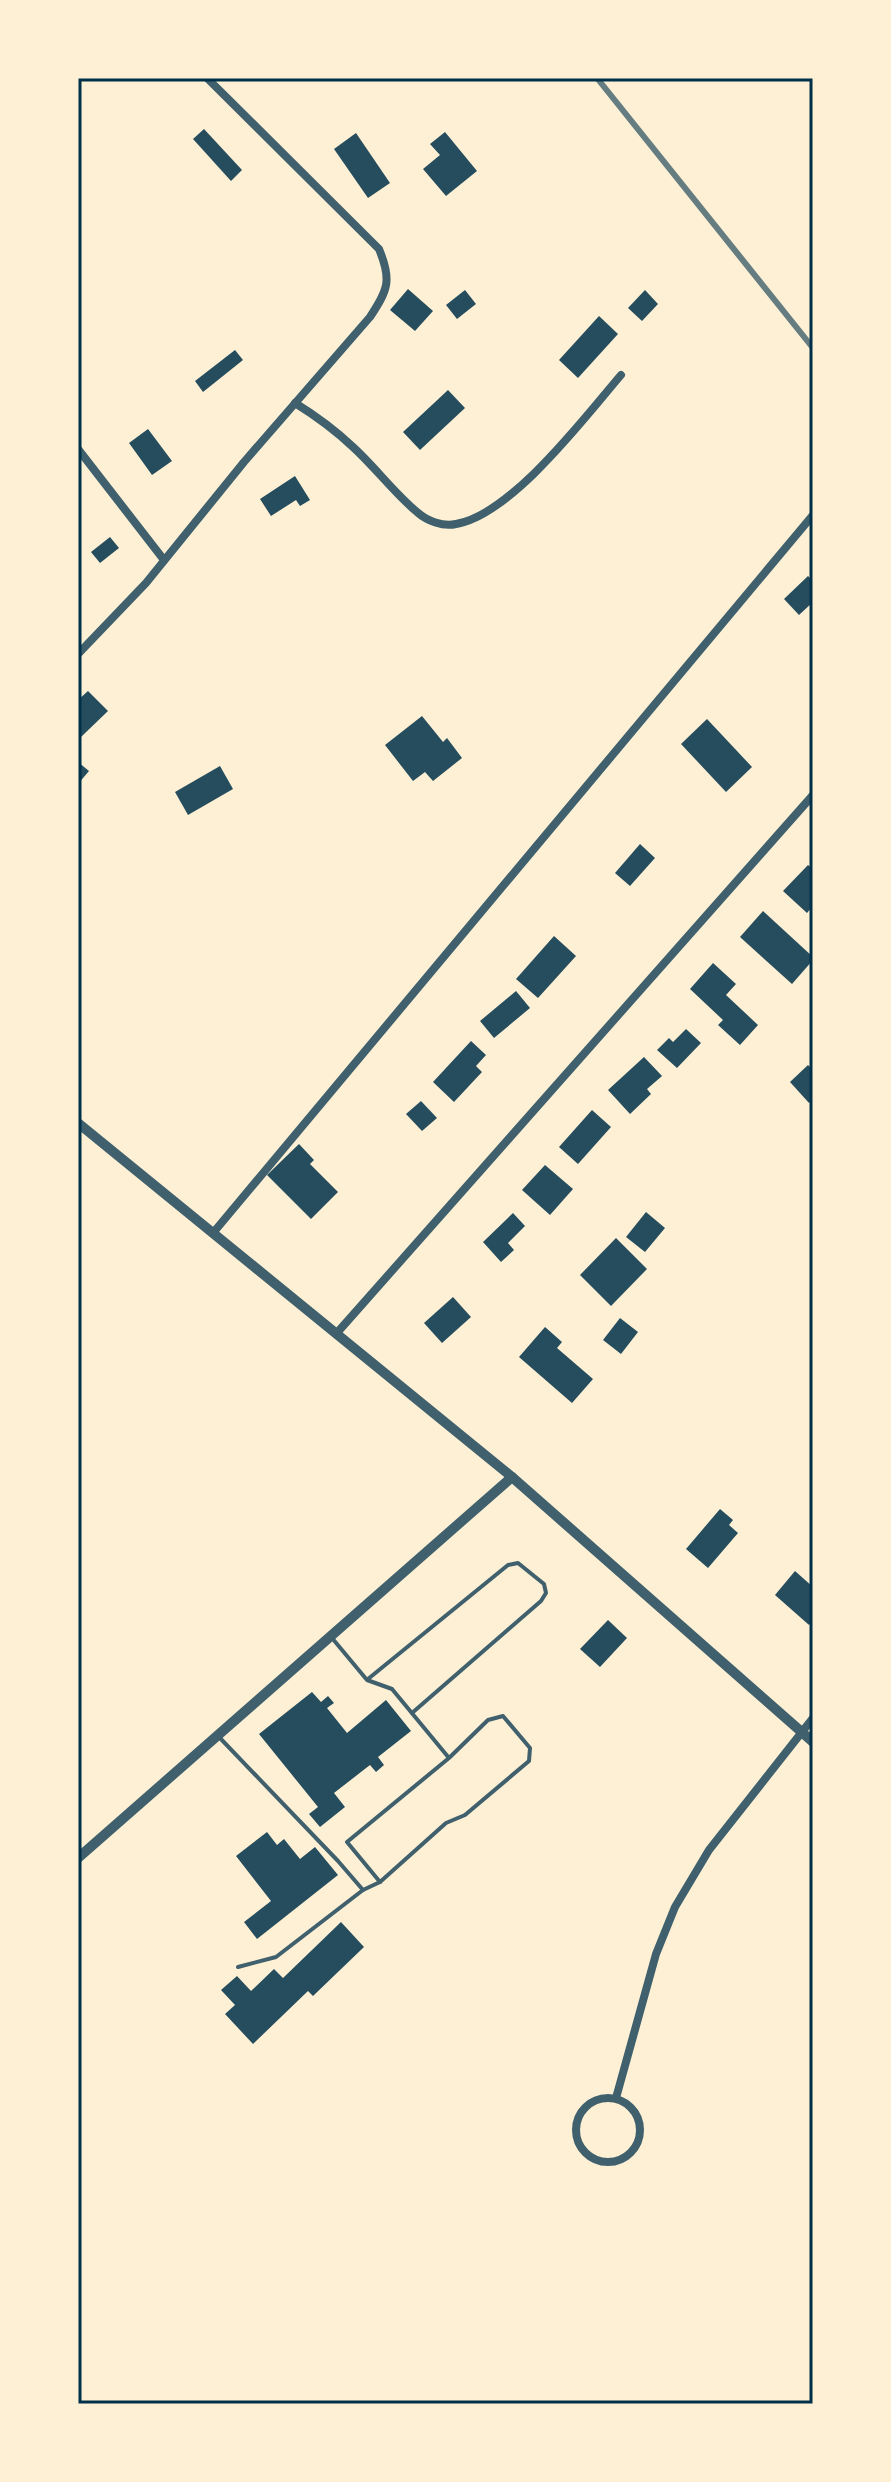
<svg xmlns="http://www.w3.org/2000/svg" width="891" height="2482" font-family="Montserrat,sans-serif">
<rect width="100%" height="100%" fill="#fdf0d5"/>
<g fill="#264d5e">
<polygon points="204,129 242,170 231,181 193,139"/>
<polygon points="445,132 477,171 446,196 423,169 440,155 430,144"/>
<polygon points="356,133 390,183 368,198 334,149"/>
<polygon points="408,289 433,311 415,331 390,310"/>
<polygon points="465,290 476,304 457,319 446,305"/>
<polygon points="645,290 658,304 642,321 628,308"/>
<polygon points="599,316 618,334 578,378 559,360"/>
<polygon points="235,350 243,360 203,392 195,381"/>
<polygon points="448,390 465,408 420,450 403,432"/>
<polygon points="148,429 172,461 152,475 129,443"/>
<polygon points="295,476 310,500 300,506 296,500 271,516 260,499"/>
<polygon points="110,537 119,548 100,563 91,552"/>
<polygon points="808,576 813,581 813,602 799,615 784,599"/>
<polygon points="88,691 108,711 81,737 78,734 78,700"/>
<polygon points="422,716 443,742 447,738 462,758 433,781 425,772 413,781 385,745"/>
<polygon points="707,719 752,767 726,792 681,744"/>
<polygon points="78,762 89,771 78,784"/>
<polygon points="220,766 233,789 188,815 175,792"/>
<polygon points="640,844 655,858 630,886 615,873"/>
<polygon points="808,865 813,869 813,896 810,899 813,906 807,913 783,891"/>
<polygon points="763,911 813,957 813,960 792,984 740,937"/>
<polygon points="554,936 576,956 538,998 516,979"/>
<polygon points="713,963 736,984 726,995 758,1025 740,1045 718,1025 723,1020 690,989"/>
<polygon points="516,991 530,1008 494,1038 480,1021"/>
<polygon points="686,1029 701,1043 677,1068 657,1050 669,1038 673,1042"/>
<polygon points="471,1041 486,1055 476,1066 482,1072 454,1102 433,1082"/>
<polygon points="644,1057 662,1076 647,1089 651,1094 630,1114 608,1090"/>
<polygon points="808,1065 813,1070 813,1099 809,1103 790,1082"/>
<polygon points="421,1101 437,1118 422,1131 406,1114"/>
<polygon points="592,1110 611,1127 578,1164 559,1147"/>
<polygon points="299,1144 314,1160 310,1164 338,1192 311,1219 267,1175"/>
<polygon points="545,1165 573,1189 550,1215 522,1190"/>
<polygon points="646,1212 665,1228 645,1252 626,1237"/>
<polygon points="513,1213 525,1226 508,1243 514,1250 501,1262 483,1242"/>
<polygon points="616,1238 647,1269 611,1306 580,1275"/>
<polygon points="453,1297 471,1317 442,1343 424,1323"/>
<polygon points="620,1318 638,1332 621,1354 603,1340"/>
<polygon points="545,1327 562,1342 557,1348 593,1379 572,1403 519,1357"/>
<polygon points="720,1509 733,1520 729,1525 738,1533 708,1568 686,1549"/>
<polygon points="795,1571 813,1587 813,1620 809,1625 775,1595"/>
<polygon points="608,1620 627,1638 600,1667 580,1649"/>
<polygon points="312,1692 321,1702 328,1696 334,1703 327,1708 347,1733 386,1700 411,1731 378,1757 384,1765 376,1772 370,1765 334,1793 345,1807 320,1827 309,1814 318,1807 259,1734"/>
<polygon points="267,1832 277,1845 284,1839 300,1859 315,1847 338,1875 257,1939 244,1922 271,1901 236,1856"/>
<polygon points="341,1922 364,1947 313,1996 308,1991 253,2044 225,2014 235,2005 221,1990 237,1976 251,1991 274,1969 283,1978"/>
</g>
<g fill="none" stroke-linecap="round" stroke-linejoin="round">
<g stroke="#3f606c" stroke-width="4">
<polyline points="332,1638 367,1680 392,1689 449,1758 488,1720 503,1716 530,1748 529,1761 465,1815 446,1823 380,1882 347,1842 449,1758"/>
<polyline points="368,1679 508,1565 518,1563 544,1584 546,1593 541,1601 412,1713"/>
<polyline points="219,1737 338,1861 363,1890"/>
<polyline points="238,1967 276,1957 363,1890 380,1882"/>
</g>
<g stroke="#3f606c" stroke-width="8">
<path d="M295 403C316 416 335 430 353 447 375 467 394 493 417 512 427 521 443 527 456 524 511 515 585 417 621 375"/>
<polyline points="78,449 164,560"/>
<path d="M78 654 146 583 244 462 370 317C388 290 392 280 379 249L207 78"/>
<polyline points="213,1233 813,515"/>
<polyline points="336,1334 813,795"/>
<circle cx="608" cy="2130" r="32"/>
<polyline points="616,2098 656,1954 675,1907 709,1850 813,1718"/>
</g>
<g stroke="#3f606c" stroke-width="10">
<polyline points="78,1123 512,1477 813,1742"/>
<polyline points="78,1858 512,1477"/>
</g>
<polyline stroke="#657d81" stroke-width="6" points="597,78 813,348"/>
</g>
<rect width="891" height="2482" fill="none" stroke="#fdf0d5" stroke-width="160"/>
<rect x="80" y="80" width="731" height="2322" fill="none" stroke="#003049" stroke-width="3"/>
</svg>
